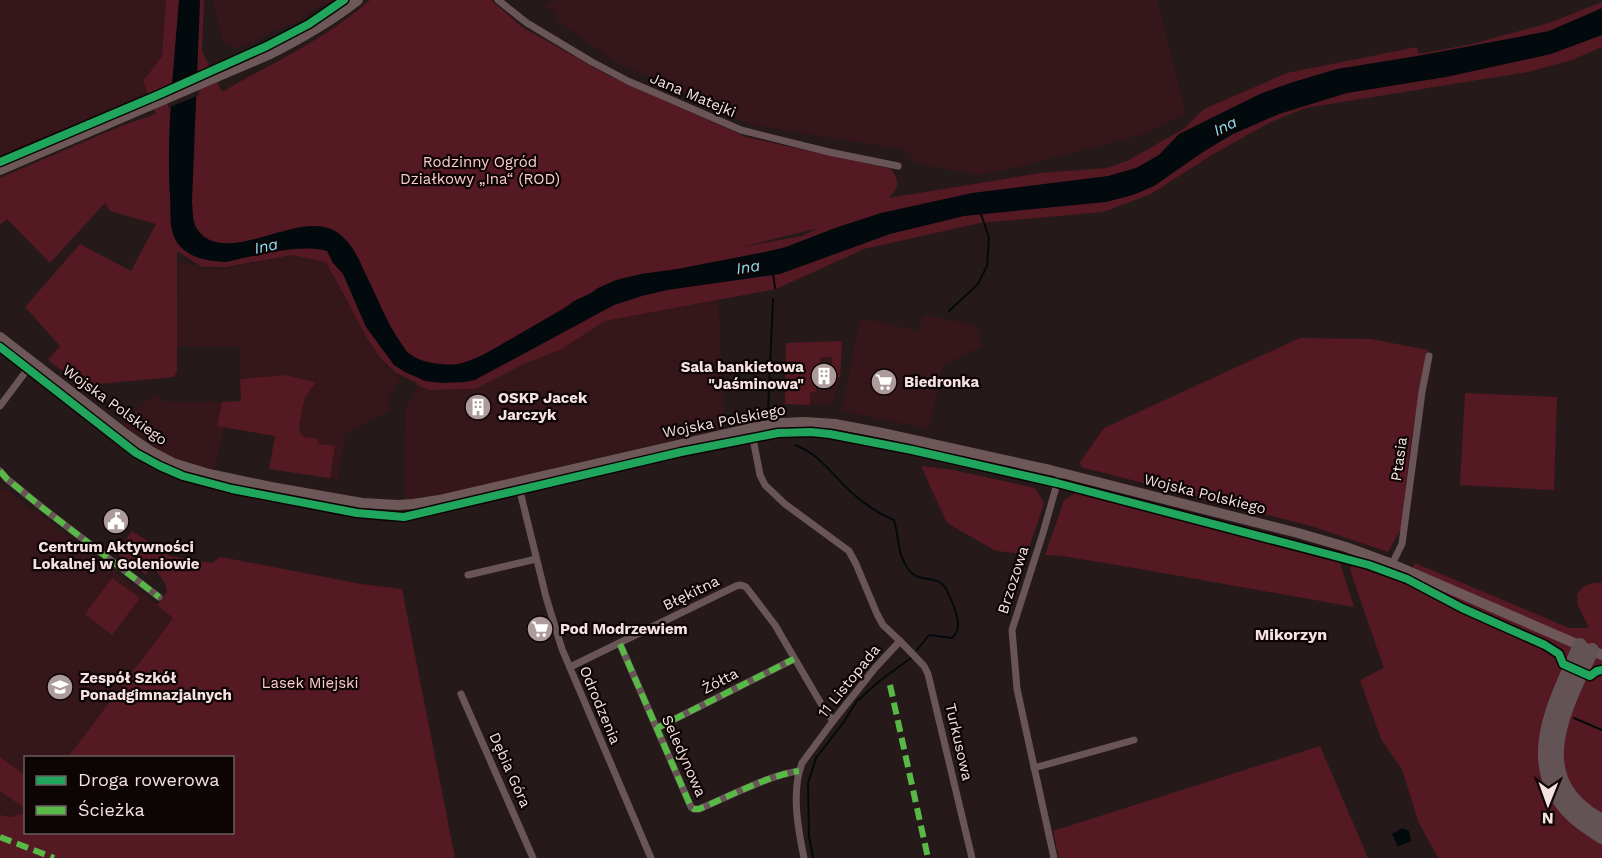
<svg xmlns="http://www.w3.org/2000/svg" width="1602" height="858" font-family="'Work Sans',sans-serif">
<rect width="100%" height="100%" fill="#26191a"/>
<g fill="#35161a">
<polygon points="0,0 166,0 162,56 143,81 148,94 0,158"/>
<polygon points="213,0 336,0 315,9 297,22 273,31 253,42 235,48 223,43"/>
<polygon points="552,0 1157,0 1186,114 1144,134 1023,166 978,175 915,163 907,150 753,125 614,61 557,20 555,11 544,6"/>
<polygon points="294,254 311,254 328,263 343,295 382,363 396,376 401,378 388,399 389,410 345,435 338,480 330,478 335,447 318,444 318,439 304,437 300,432 299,427 305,397 316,382 285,375 240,379 239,347 177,346 178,262 207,269 222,269"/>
<polygon points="718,300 725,428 451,493 404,500 405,409 418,386 429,390 475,389 526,363 560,350 604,321"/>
<polygon points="923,315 975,325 982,346 943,365 929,429 842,411 860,318 919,331"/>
<polygon points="842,341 840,378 832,405 785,404 786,343"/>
<polygon points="156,393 165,402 222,402 217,426 224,428 214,470 175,459 159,451 120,424"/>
<polygon points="1,488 9,491 32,510 36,511 173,617 68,757 26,758 25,813 11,817 0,815 0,490"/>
</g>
<g fill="#551923" fill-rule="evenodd">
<path d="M166 0H204L202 51 222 92C272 63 326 39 370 0H491L522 27 609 76 746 137 891 169C901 183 898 187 889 198L1041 173 1107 168 1129 160 1185 128 1204 109 1287 73 1417 47 1419 54 1472 44 1552 22 1602 2V47L1572 60 1528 72 1305 108 1269 123 1210 156 1151 194 1103 212 980 223 864 249 776 289 605 321 560 350 526 363 475 389 429 390 417 385V383L396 373 381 359 367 338 326 262 292 255 226 267H202L177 251V371L174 377 88 385 86 389 48 360 60 346 25 307 80 244 131 271 156 224 110 211 105 203 50 263 7 219 0 225V178L121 126 156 114 143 81 162 56ZM818 228 802 236 742 247Z"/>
<polygon points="1300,338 1371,339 1428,350 1411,442 1401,529 1388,552 1311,526 1081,467 1080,462 1104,428"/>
<polygon points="842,341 840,378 836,378 836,374 833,373 832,357 820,357 820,364 816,365 816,392 810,392 810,405 785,404 786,343"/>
<polygon points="285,375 316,382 305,397 299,427 300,432 304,437 318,439 318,444 335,446 330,478 269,469 275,436 217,426 222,402 241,401 240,379"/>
<polygon points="1465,393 1557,397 1554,490 1460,485"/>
<polygon points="921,466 953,470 1035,488 1044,503 1027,554 996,551 947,523"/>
<polygon points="1075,493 1339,560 1354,607 1140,569 1062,556 1045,555 1064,500"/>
<polygon points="132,531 170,556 211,563 221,557 361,584 402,589 455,858 0,858 0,815 11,817 25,813 26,832 232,832 232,758 68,757 173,618 156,604 158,604 167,592 165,583 155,569 148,570 146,575 116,553"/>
<path d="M1353 561 1406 582 1415 563 1569 628H1589L1578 605 1577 595C1583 585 1590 582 1602 583V858H1438L1418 821 1402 769 1381 739 1360 680 1384 668 1350 570Z"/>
<polygon points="112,578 140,598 112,635 85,614"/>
<polygon points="1320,746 1368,858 1059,858 1053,831"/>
<polygon points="0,757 25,775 25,803 23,807 0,791"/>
</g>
<g fill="#030a0e">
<path d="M179 0H200L192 202C193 210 192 222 197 229 224 268 293 213 331 229 350 238 358 257 366 275 378 298 386 322 401 343 404 347 406 352 410 354 420 363 449 367 462 363 480 358 495 348 511 339 529 328 548 318 566 307L574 301 591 293 598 288 616 280 641 274 677 269 765 252 786 247 835 228 881 213 972 193 1108 176 1136 168 1159 155 1179 134 1260 94 1290 83 1337 69 1423 55 1549 31 1602 8V35L1551 54 1446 77 1347 93 1279 114 1233 134 1203 152 1154 186 1133 195 1106 202 964 216 890 234 780 274 667 290 642 296 614 305 475 380 464 382 443 383 425 381 405 372 394 365 366 327 343 274 333 263 327 251C301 243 253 256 226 262 210 261 191 259 180 246 177 243 174 238 173 234 169 222 171 209 170 197 166 133 174 64 179 0Z"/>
<polygon points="1402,828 1409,831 1411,841 1398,847 1392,834"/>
</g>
<polygon fill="#26191a" points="199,75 199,95 168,108 169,88"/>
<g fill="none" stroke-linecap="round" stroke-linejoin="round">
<g stroke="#030a0e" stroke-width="2">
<polyline points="773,273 775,288"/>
<polyline points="949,311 978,284 987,266 989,238 981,214"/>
<polyline points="768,410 773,299"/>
<path d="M795 445C820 454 832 475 851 492 865 505 877 513 894 520 899 536 897 554 908 569 917 582 930 576 941 583 948 588 959 617 958 626 958 631 956 634 952 638L929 635 917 650"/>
<polyline points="1574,718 1602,730"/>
<polyline points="813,858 809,836 808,783 816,758 843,723 857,701 882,679 911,658"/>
</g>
<g stroke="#695557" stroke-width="7">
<polyline points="498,0 527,23 592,62 628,81 741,130 829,152 898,166"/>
<polyline points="0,406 33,362"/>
<path d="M751 428 760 475 765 485 785 504 849 551 856 564 877 614 883 625 900 641 875 668 833 721 802 763C791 791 798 829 804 858"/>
<polyline points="0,471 7,479 44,509 159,597"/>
<polyline points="518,483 546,597 562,649 651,858"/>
<polyline points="1392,564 1402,544 1422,392 1429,356"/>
<polyline points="468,575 536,559"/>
<polyline points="900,641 924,666 928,674 972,858"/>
<path d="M620 644 691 807 694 809H699C728 797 769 775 799 771"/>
<polyline points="570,667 736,586 741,585 746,587 775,625 823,707 833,721"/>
<polyline points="461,694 533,858"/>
<polyline points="657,728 794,659"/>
<polyline points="1034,768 1134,740"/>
<polyline points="1054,858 1017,689 1012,630 1043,533 1060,473"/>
</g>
<g stroke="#6d5759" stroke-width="10">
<path d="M0 170 268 55C300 39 330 22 358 0"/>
<polyline points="0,337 123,432 152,452 173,463 209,474 271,487 362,503 398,505 413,504 439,500 751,428 782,423 805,422 835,424 882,433 1050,470 1298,533 1346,547 1392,564 1602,655"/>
</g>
<g stroke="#645355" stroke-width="14">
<path d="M1580 645C1556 701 1519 764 1572 815 1581 824 1592 830 1602 837"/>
<path d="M1592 650C1565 709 1524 779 1602 821"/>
</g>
<g stroke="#58b947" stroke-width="6" stroke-dasharray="12 6" stroke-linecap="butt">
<polyline points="0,471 7,479 44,509 159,597"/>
<path d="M620 644 691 807 694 809H699C728 797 769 775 799 771"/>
<polyline points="890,685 928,858"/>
<polyline points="657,728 794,659"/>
<polyline points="0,837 54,858"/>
</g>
<defs>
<g id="cycleway">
<polyline points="0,162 158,95 267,46 309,24 344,0"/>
<polyline points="0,347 136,453 160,466 183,476 232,489 357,513 404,517 681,452 778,433 811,432 830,434 912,450 1057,483 1369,565 1407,579 1462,608 1545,645 1559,654 1563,664 1590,676 1597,671 1602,670"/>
</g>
</defs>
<use href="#cycleway" stroke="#0d0404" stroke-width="11"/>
<use href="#cycleway" stroke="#20a55d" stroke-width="8"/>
</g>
<defs>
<symbol id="building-disc" viewBox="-11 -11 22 22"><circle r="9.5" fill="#ad9b9c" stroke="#0d0404"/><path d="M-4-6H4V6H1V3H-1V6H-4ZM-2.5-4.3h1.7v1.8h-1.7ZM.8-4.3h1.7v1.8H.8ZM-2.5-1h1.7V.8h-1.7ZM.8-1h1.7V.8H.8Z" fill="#fff"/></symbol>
<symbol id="supermarket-disc" viewBox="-11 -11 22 22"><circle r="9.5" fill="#ad9b9c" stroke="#0d0404"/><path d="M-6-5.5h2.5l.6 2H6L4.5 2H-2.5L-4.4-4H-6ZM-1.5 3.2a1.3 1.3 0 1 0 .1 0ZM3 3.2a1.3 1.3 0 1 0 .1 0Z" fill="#fff"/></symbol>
<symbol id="civic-disc" viewBox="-11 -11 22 22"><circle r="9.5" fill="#ad9b9c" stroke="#0d0404"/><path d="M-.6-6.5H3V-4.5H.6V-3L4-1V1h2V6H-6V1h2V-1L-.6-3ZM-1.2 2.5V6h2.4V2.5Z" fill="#fff"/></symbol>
<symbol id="school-disc" viewBox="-11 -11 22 22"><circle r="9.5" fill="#ad9b9c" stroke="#0d0404"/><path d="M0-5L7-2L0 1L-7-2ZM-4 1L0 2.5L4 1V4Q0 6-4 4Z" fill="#fff"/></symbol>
</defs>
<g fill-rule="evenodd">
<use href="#building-disc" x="809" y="361" width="30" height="30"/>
<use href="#supermarket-disc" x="869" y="367" width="30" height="30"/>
<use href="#building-disc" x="463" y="392" width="30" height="30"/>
<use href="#civic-disc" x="101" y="506" width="30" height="30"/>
<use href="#supermarket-disc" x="525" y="614" width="30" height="30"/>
<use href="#school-disc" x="45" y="672" width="30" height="30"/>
</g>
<g text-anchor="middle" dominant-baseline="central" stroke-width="4.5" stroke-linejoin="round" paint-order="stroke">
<g font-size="15" fill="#f5e1e2" stroke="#0d0404">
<text transform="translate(693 95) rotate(23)">Jana Matejki</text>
<text transform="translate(115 405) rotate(36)">Wojska Polskiego</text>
<text transform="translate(724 421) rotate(-11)">Wojska Polskiego</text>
<text transform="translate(1399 459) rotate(-82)">Ptasia</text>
<text transform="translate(1205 494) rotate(14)">Wojska Polskiego</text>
<text transform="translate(1013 580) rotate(-72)">Brzozowa</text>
<text transform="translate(691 593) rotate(-26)">Błękitna</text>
<text transform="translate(720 681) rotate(-27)">Żółta</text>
<text transform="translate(849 681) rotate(-51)">11 Listopada</text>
<text transform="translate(600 705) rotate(67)">Odrodzenia</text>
<text transform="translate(959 742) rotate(77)">Turkusowa</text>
<text transform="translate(684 756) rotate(66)">Seledynowa</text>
<text transform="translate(510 770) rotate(66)">Dębia Góra</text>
</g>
<g font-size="15" fill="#fdcacc" stroke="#0d0404">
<text x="480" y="162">Rodzinny Ogród<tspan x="480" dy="17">Działkowy „Ina“ (ROD)</tspan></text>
<text x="310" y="683">Lasek Miejski</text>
</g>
<g font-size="15" font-weight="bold" fill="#f5e1e2" stroke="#0d0404" text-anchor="start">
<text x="804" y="367" text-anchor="end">Sala bankietowa<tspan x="804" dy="17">"Jaśminowa"</tspan></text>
<text x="904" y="382">Biedronka</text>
<text x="498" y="398">OSKP Jacek<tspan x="498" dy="17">Jarczyk</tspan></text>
<text x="116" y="547" text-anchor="middle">Centrum Aktywności<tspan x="116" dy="17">Lokalnej w Goleniowie</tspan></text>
<text x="560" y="629">Pod Modrzewiem</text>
<text x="80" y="678">Zespół Szkół<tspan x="80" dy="17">Ponadgimnazjalnych</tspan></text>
</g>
<g font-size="16" font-style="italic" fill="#8ce0f8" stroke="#0d0404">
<text transform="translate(1225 126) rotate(-26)">Ina</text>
<text transform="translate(266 246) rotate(-13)">Ina</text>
<text transform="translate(748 267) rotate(-9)">Ina</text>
</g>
<g font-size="16" font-weight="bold" fill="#f5e1e2" stroke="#0d0404">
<text x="1291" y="634">Mikorzyn</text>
</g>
</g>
<rect x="24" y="756" width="210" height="78" fill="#0d0404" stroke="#6a5c5d" stroke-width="1.5"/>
<rect x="36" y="776" width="30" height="9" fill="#20a55d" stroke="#6a5c5d" stroke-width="1.5"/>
<text x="78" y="786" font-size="18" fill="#f5e1e2">Droga rowerowa</text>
<rect x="36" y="806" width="30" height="9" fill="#58b947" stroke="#6a5c5d" stroke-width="1.5"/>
<text x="78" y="816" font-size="18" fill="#f5e1e2">Ścieżka</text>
<g transform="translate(1548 804) rotate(181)" stroke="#0d0404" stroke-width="4.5" paint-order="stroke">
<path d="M0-4.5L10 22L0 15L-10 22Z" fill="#f5e1e2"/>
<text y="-9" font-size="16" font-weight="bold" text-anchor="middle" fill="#f5e1e2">N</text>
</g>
</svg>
